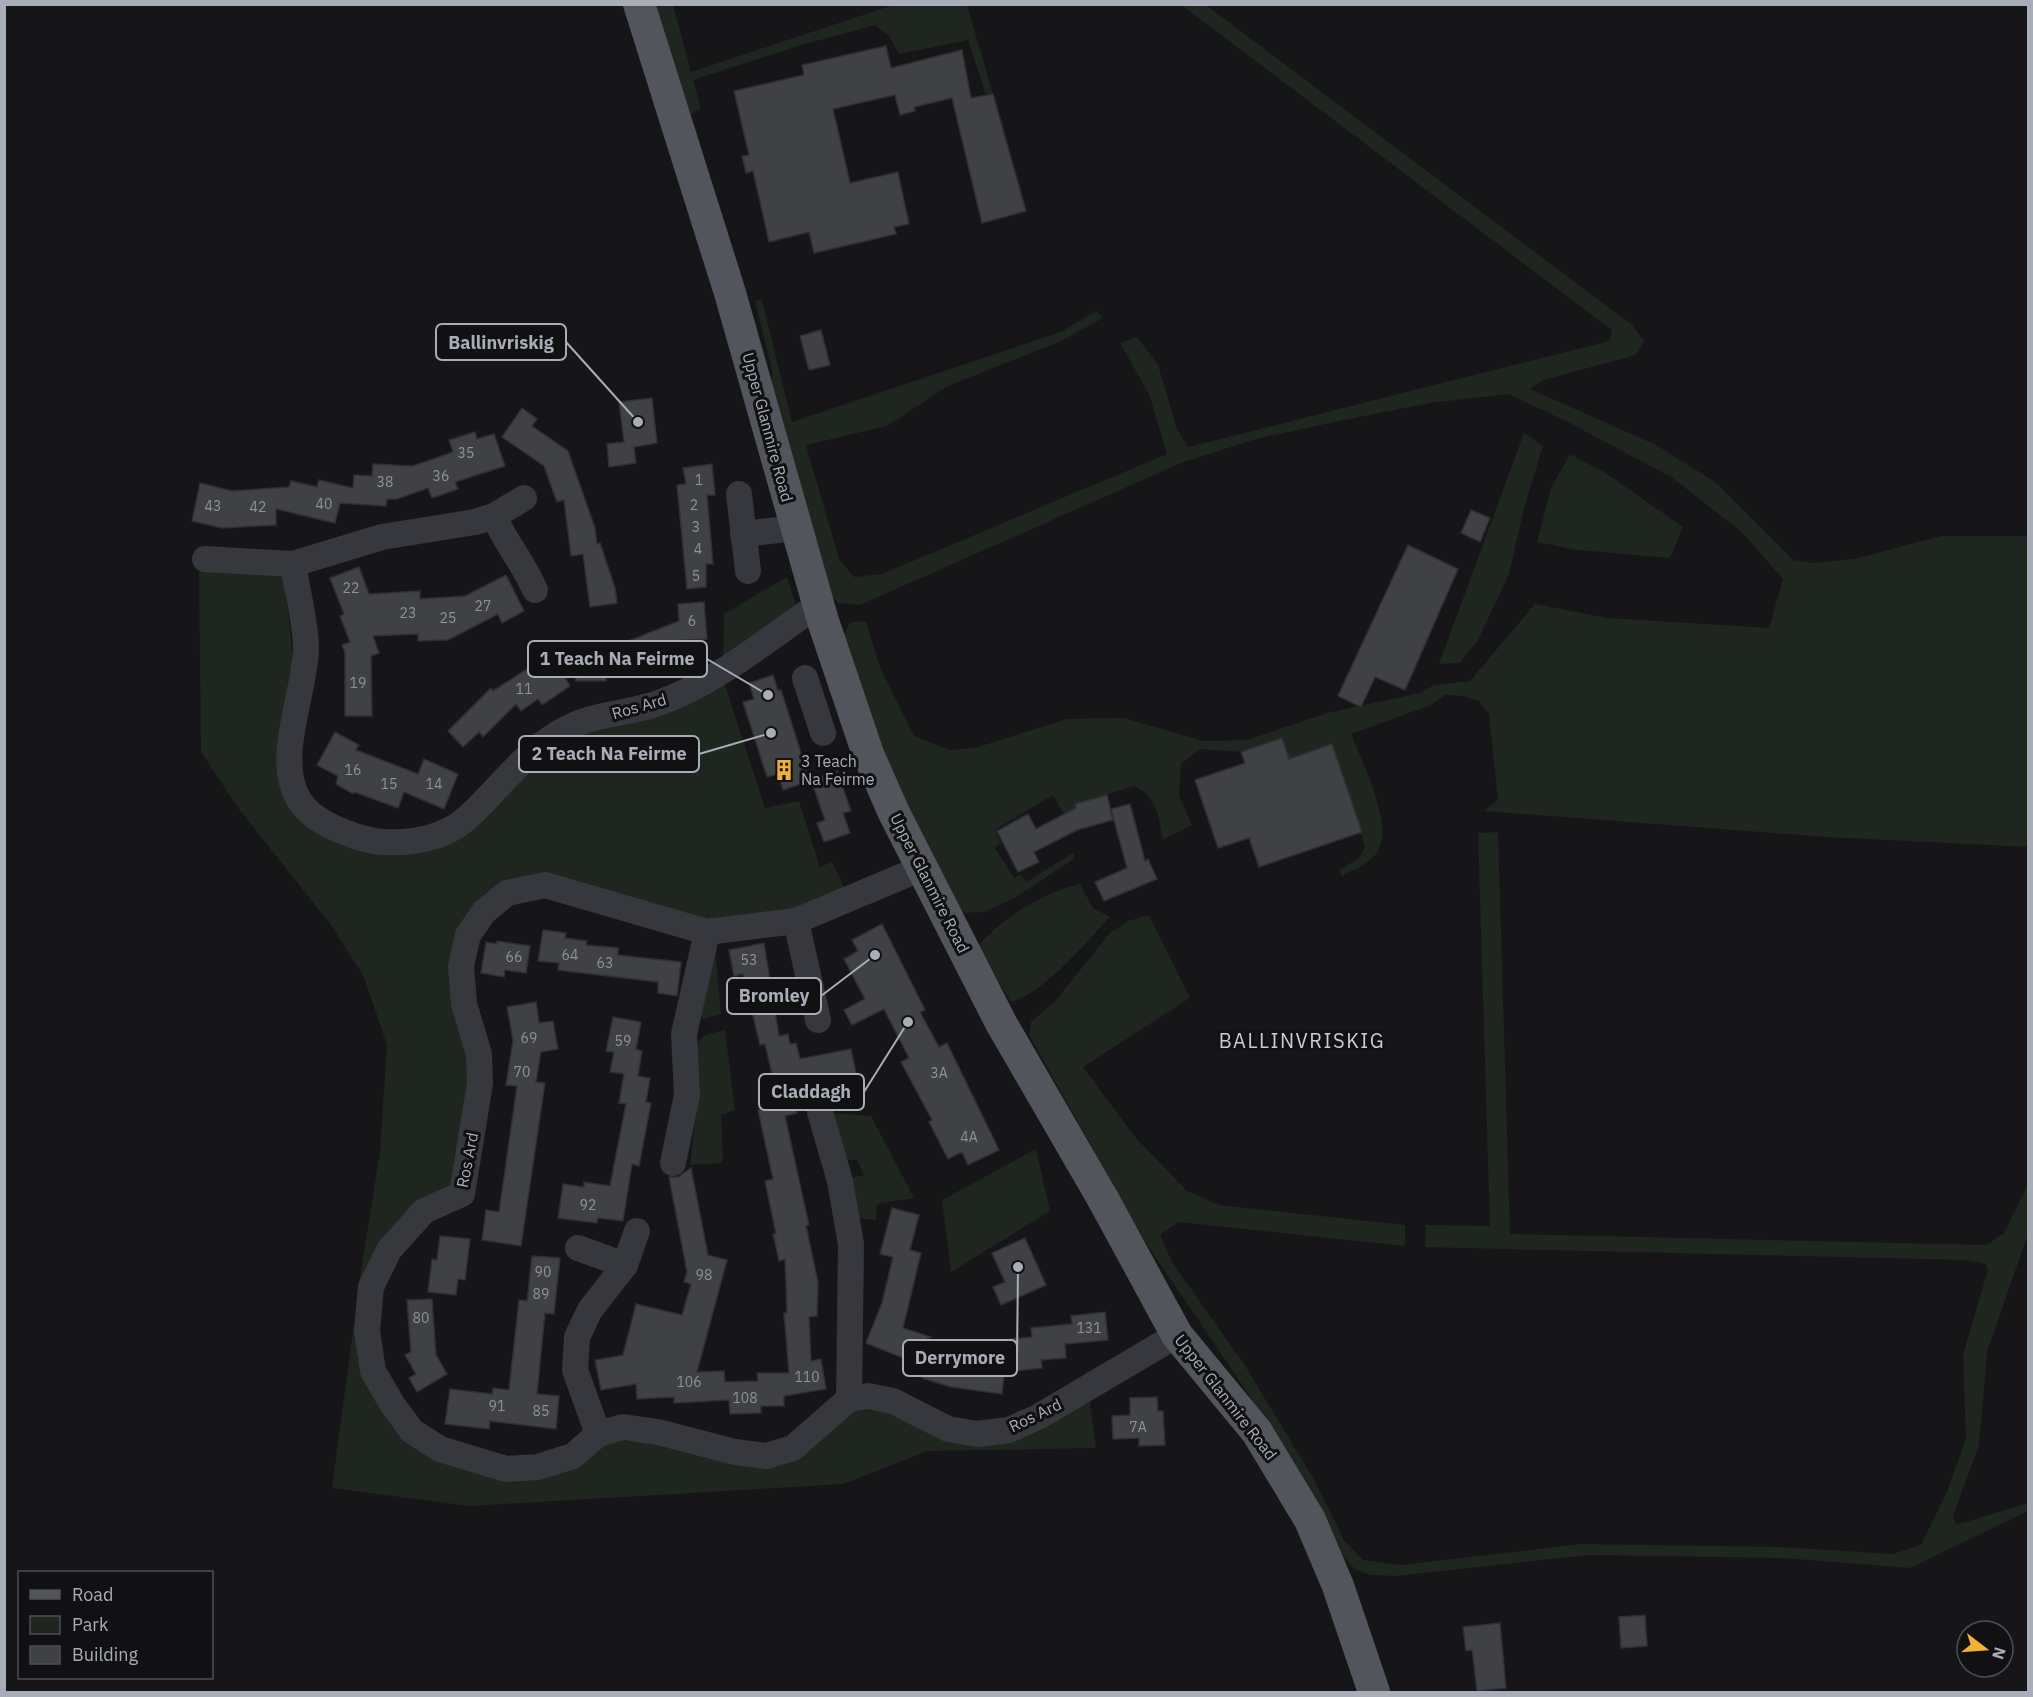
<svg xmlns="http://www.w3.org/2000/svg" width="2033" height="1697" font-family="'IBM Plex Sans',sans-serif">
<rect width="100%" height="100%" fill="#161618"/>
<g fill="#1e261f">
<polygon points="655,5 673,5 691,72 893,5 967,5 993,94 986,95 968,40 899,54 889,36 875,25 798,46 693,80 701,109 691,114 682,100"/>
<path d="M1181 5H1206L1632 325 1644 341 1636 355 1543 380 1530 389 1656 445 1715 482 1793 560 1814 563 1854 559 1941 536H2028V847L1827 837 1483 811 1498 800 1489 714 1479 701 1463 696 1445 695 1431 705 1351 734C1362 762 1392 821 1379 849 1372 863 1355 869 1342 876L1339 870 1359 858 1365 847 1332 745 1289 759 1281 738 1241 752 1200 749 1181 764 1179 796 1192 825 1163 840C1158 815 1158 798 1134 786L1075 804 1081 829 1073 831 1053 795 995 830 1001 843 995 848 1014 878 1020 874 1026 882 1073 853 1075 858 1015 898 984 912 956 913 874 731 843 637 849 624 856 621 866 622 880 667 914 736 950 750 975 748 1067 719 1124 718 1203 741 1247 740 1327 713 1420 693 1434 685 1470 681 1535 604 1608 618 1769 628 1783 579 1742 532 1671 477 1566 421 1508 394 1430 403 1344 420 1256 439 1181 463 860 605 839 603 828 593 771 387 772 370 755 301 762 300 792 422 1061 332 1096 311 1103 318 1061 341 948 386 887 426 806 445 839 559 854 577 882 574 1167 454 1149 394 1120 343 1137 337 1158 365 1177 429 1188 447 1610 341 1612 330Z"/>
<polygon points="1524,433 1543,446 1524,508 1509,574 1478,640 1460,663 1439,664"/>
<polygon points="1570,454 1604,472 1683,527 1670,558 1577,550 1537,542 1551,488"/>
<polygon points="199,571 284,573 295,678 284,793 401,851 560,740 723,679 765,808 799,801 820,867 832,862 847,893 788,914 703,924 537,878 465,928 480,1083 462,1194 415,1220 371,1287 373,1371 412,1431 518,1469 595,1437 763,1455 870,1403 977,1441 1089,1396 1096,1448 928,1451 843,1484 469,1506 332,1488 362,1264 380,1152 387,1045 364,977 331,925 238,808 201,752"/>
<polygon points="787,577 798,611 723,663 724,614"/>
<polygon points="1498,832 1510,1234 1987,1245 2004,1233 2028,1184 2028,1234 1987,1352 1979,1445 1953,1516 1956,1524 1966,1522 2028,1503 2028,1511 1910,1568 1783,1558 1589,1555 1396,1576 1370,1575 1355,1569 1337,1550 1312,1498 1243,1386 1144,1240 1029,1035 1031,1022 1056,1000 1110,933 1128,921 1149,915 1190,998 1083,1067 1135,1137 1187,1191 1219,1205 1405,1225 1405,1246 1179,1222 1160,1234 1172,1262 1244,1364 1315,1481 1344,1540 1363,1560 1401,1565 1581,1544 1781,1547 1893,1554 1921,1545 1946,1494 1966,1439 1963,1355 1988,1270 1986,1264 1966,1260 1425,1247 1426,1225 1490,1226 1478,833"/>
<path d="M1080 884 1093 908 1110 917C1085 943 1046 992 1011 1002L977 947C1003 917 1042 893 1080 884Z"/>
<polygon points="715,951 721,1014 703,1019 695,1010"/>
<polygon points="725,1030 735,1110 721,1115 723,1163 690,1165 700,1079 692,1076 690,1051 705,1035"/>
<polygon points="820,1112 871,1116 914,1198 877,1204 876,1220 846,1217 850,1178 864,1175 857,1160 834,1160"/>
<polygon points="1036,1149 1050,1211 951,1272 942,1200"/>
</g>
<g fill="#404145" stroke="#303034" stroke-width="1.5">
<polygon points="886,46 891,68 962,50 971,98 993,94 1026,211 982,223 952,98 914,107 915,111 900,115 895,95 833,109 850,183 898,172 909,224 894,227 896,234 814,253 809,232 769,242 753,171 746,173 744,164 742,156 749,155 734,91 804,75 802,65"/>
<polygon points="821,330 830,365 809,370 800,336"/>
<polygon points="652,398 657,443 634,447 636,463 609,467 607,444 624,442 619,402"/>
<polygon points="522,408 537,419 532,426 568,451 595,528 597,544 600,543 615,588 617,603 590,607 583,554 571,556 564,500 557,502 544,466 502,437"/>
<polygon points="475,432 477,439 494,434 505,466 455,482 458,489 432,498 428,488 397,499 387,499 386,506 340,503 335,523 276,509 276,525 222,528 192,521 200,483 232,491 289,487 291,481 317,487 319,480 353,488 354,475 372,476 373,464 413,466 453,452 449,440"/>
<polygon points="712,464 715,495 707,495 713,564 706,564 706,587 687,589 677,485 686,484 683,468"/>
<polygon points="1471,510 1490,518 1480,542 1461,533"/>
<polygon points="1408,545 1458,569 1405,690 1375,677 1361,707 1338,696"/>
<polygon points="359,567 369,594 420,591 420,599 465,596 506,575 524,611 502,623 498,614 448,640 418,641 418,634 373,636 379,653 371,656 372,716 345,716 345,653 342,645 350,642 340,616 344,614 330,578"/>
<polygon points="704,602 707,639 672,641 676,653 628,671 628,674 606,675 606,681 576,681 576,653 599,652 599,644 621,644 679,621 678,604"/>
<polygon points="554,660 570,686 542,705 538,699 521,711 516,704 483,737 479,732 463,747 448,731 491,688 493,691 530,667 534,673"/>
<polygon points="773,675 778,691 781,690 810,781 783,790 778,774 767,777 743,702 754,699 749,683"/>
<polygon points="335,732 359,745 356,750 418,774 424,759 458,774 444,809 404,792 398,808 354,792 353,794 336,784 338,776 317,765"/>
<polygon points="1282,738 1289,759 1332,744 1362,832 1259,867 1249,838 1218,848 1195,780 1245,763 1241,752"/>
<polygon points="837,771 851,811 843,813 850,833 824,842 817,823 825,820 811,780"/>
<polygon points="1107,795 1113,820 1077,830 1034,852 1039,862 1018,872 997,831 1028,814 1036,829 1076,808 1075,804"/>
<polygon points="1130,804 1145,861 1148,859 1157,879 1104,901 1095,882 1127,868 1111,809"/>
<polygon points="882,924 925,1010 920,1012 939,1047 947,1043 999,1150 968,1165 962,1152 948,1159 929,1122 932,1120 901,1062 909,1058 884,1009 852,1025 844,1010 865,999 844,959 858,951 852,940"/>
<polygon points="543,930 566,933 565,938 587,941 586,945 618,948 618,955 681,962 677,996 658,993 658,982 558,970 559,963 538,961"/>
<polygon points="497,941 530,946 526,973 505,970 504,977 481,973 486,942 497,944"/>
<polygon points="764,943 779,1036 788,1034 790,1044 796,1043 800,1059 851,1049 858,1083 832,1088 829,1074 790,1082 797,1113 785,1116 809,1225 806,1226 818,1282 817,1316 809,1317 811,1361 821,1359 826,1389 784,1396 784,1406 761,1406 761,1413 730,1414 729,1400 674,1403 674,1397 637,1399 636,1384 601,1390 595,1360 623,1355 636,1304 682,1315 691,1284 684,1282 687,1272 669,1177 678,1177 691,1168 708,1255 727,1260 697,1372 724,1371 725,1382 758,1381 757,1373 789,1373 784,1313 787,1313 785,1259 779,1261 773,1234 776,1234 765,1181 773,1179 758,1110 768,1108 764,1089 775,1087 765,1044 760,1045 743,974 734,976 729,950"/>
<polygon points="536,1002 539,1023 553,1021 558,1049 541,1052 536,1082 545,1083 521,1246 482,1240 486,1210 499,1212 517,1086 506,1085 513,1040 507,1007"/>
<polygon points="613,1017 641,1022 636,1049 642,1051 638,1076 650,1078 646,1102 651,1103 639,1166 632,1164 623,1221 598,1218 597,1223 558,1218 563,1184 584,1187 584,1182 610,1186 626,1104 619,1103 624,1074 610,1072 614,1052 606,1051"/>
<polygon points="892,1208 919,1215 910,1250 921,1253 903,1328 931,1337 909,1347 930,1345 964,1357 962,1361 1005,1367 1002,1394 951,1387 922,1378 925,1369 905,1363 906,1359 866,1343 882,1303 893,1257 880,1254"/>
<polygon points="440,1236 470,1239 465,1280 458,1279 456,1295 428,1292 432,1259 437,1260"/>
<polygon points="1025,1238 1046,1285 1001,1305 993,1287 1005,1282 992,1253"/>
<polygon points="532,1256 560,1258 554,1314 545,1313 537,1394 559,1396 556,1429 490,1421 489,1429 445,1424 450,1389 492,1394 493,1388 509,1390 519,1300 527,1301"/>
<polygon points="432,1299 436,1355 447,1374 417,1392 409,1378 416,1374 405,1355 411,1352 407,1300"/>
<polygon points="1105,1312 1108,1340 1065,1344 1066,1358 1041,1360 1042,1368 1013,1371 1010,1339 1032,1337 1031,1328 1072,1324 1071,1316"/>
<polygon points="1157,1397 1158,1411 1163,1411 1165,1445 1139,1446 1139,1438 1113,1439 1112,1416 1130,1415 1130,1398"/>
<polygon points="1645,1615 1647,1646 1621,1648 1619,1617"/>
<polygon points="1500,1623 1506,1688 1477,1691 1472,1650 1466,1651 1463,1627"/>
</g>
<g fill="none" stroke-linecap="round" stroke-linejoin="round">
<g stroke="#37383d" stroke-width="26">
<polyline points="739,494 748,571"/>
<path d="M494 516C505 542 524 564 535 590"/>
<polyline points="743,534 796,528"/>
<polyline points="205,559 293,564 382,537 475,522 494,516 524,498"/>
<path d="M293 564C297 591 306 621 306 649 305 694 274 759 299 800 312 820 333 828 355 836 389 848 439 843 467 818 501 787 526 749 568 728 598 712 633 714 664 701 719 680 769 638 818 605"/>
<polyline points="805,678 823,733"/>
<polyline points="922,868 796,921 707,932 545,885 507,893 484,912 468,935 461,966 464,1004 479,1054 480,1083 462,1194 424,1211 389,1250 371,1287 367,1331 373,1371 392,1404 412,1431 440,1449 506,1469 538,1467 573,1456 598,1434 623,1427 658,1432 735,1452 766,1456 793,1448 849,1399 868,1396 893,1401 948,1429 977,1434 1009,1430 1038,1417 1177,1335"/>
<polyline points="796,921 818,1020"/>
<polyline points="820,1112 840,1181 851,1244 849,1399"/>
<polyline points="673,1163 687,1095 684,1034 707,932"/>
<polyline points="578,1248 625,1265"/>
<polyline points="598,1434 575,1370 577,1337 590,1310 625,1265 637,1231"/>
</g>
<polyline stroke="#53555c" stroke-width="32" points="639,4 730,293 823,621 868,754 894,813 1001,1023 1103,1199 1177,1335 1257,1432 1310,1520 1338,1586 1374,1692"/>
</g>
<defs>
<symbol id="building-bare" viewBox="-9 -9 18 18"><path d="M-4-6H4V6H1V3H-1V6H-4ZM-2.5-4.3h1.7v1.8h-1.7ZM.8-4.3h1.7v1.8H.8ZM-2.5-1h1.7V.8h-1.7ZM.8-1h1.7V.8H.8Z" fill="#f2b134" stroke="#111113" stroke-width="2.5" paint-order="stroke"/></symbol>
</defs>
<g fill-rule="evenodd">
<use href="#building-bare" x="769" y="755" width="30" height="30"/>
</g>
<g text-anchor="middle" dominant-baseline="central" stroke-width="6" stroke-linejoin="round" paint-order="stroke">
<g font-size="14" fill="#8e929b">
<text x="466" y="453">35</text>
<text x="441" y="476">36</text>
<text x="699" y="480">1</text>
<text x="385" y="482">38</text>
<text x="324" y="504">40</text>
<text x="694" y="505">2</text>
<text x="213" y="506">43</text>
<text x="258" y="507">42</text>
<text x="696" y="527">3</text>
<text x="698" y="549">4</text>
<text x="696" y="576">5</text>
<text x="351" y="588">22</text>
<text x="483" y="606">27</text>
<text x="408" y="613">23</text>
<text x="448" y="618">25</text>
<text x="692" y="621">6</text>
<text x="358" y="683">19</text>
<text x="524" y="689">11</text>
<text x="353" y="770">16</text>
<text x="389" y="784">15</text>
<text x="434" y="784">14</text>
<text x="570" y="955">64</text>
<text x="514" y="957">66</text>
<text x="749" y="960">53</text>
<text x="605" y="963">63</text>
<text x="529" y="1038">69</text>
<text x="623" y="1041">59</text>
<text x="522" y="1072">70</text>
<text x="939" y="1073">3A</text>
<text x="969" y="1137">4A</text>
<text x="588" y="1205">92</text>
<text x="543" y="1272">90</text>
<text x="704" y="1275">98</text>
<text x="541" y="1294">89</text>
<text x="421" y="1318">80</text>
<text x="1089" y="1328">131</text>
<text x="807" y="1377">110</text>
<text x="689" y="1382">106</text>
<text x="745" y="1398">108</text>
<text x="497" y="1406">91</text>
<text x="541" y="1411">85</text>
<text x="1138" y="1427">7A</text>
</g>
<g font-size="16" fill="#a8adb8" stroke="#111113">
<text transform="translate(768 427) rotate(75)">Upper Glanmire Road</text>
<text transform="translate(639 706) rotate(-16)">Ros Ard</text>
<text transform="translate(930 883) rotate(63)">Upper Glanmire Road</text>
<text transform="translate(467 1160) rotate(-79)">Ros Ard</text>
<text transform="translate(1226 1397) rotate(52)">Upper Glanmire Road</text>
<text transform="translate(1035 1415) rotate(-26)">Ros Ard</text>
</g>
<g font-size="16" fill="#a8adb8" stroke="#111113" text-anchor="start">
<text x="801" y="761">3 Teach<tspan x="801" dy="18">Na Feirme</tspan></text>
</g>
<g font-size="20" letter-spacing="1.5" fill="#c9ccd4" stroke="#111113">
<text x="1302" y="1040">BALLINVRISKIG</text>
</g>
</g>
<path fill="none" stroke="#a8adb8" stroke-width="2" d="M638 422L566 342M768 695L707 659M771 733L699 754M875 955L821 996M908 1022L864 1092M1018 1267L1017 1358"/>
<g fill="#a8adb8" stroke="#111113" stroke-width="2">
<circle cx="638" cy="422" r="6"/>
<circle cx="768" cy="695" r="6"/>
<circle cx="771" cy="733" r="6"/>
<circle cx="875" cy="955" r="6"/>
<circle cx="908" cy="1022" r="6"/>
<circle cx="1018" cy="1267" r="6"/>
</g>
<g fill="#111113" stroke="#a8adb8" stroke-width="2">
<rect x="436" y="324" width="130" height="36" rx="6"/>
<rect x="528" y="641" width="179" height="36" rx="6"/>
<rect x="519" y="736" width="180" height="36" rx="6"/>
<rect x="727" y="978" width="94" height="36" rx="6"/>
<rect x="759" y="1074" width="105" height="36" rx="6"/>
<rect x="903" y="1340" width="114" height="36" rx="6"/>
</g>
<g font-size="18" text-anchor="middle" font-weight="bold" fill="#a8adb8">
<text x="501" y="349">Ballinvriskig</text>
<text x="617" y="665">1 Teach Na Feirme</text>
<text x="609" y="760">2 Teach Na Feirme</text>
<text x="774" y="1002">Bromley</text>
<text x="811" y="1098">Claddagh</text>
<text x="960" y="1364">Derrymore</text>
</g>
<rect width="2033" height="1697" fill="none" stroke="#a8adb8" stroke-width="12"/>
<rect x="18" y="1571" width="195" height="108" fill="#111113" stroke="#4d4f55" stroke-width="1.5"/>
<rect x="30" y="1590" width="30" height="9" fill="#53555c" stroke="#4d4f55" stroke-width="1.5"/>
<text x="72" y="1601" font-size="18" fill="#a8adb8">Road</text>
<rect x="30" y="1616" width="30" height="18" fill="#1e261f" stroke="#4d4f55" stroke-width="1.5"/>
<text x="72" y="1631" font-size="18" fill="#a8adb8">Park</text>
<rect x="30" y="1646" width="30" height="18" fill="#404145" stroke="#4d4f55" stroke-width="1.5"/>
<text x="72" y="1661" font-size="18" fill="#a8adb8">Building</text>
<g transform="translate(1985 1649) rotate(107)"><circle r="28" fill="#111113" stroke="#4d4f55" stroke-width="1.5"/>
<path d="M0-4.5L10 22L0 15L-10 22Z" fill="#f2b134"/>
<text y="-9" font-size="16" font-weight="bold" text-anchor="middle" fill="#a8adb8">N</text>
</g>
</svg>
